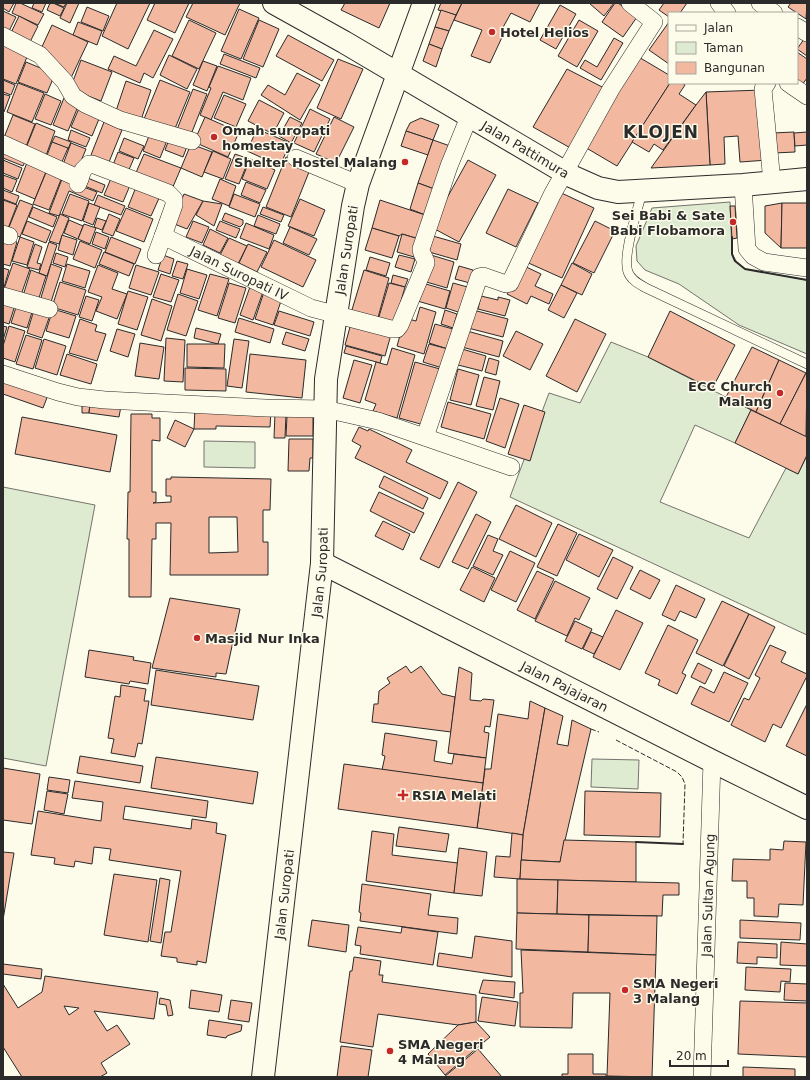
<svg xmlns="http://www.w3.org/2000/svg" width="810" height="1080" font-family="'DejaVu Sans',sans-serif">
<rect width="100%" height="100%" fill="#fdfbea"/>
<g fill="#deebd1" stroke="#74746e">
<polygon points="730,202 732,254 736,261 745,269 807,280 807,354 739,325 679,284 645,270 637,261 636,246 652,208"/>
<polygon points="611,342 648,357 751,410 735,443 695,425 660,502 749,538 786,468 798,474 807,456 807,635 510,497 549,393 580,403"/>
<polygon points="204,441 255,442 255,468 204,467"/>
<polygon points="3,487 95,505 46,766 3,758"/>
<polygon points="592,759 639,760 638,789 591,787"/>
</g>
<g fill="#f2b8a0" stroke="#2b2b2b" fill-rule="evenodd">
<polygon points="3,3 14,3 9,12 3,8"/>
<polygon points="16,3 20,3 44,14 38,25 12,13"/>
<polygon points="34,3 46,3 42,12 32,8"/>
<polygon points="50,3 53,3 64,8 60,16 47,10"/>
<polygon points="54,3 66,3 64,7"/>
<polygon points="67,3 79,3 70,23 60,18"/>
<polygon points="117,3 150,3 128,49 102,36"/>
<polygon points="155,3 189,3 175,33 147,20"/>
<polygon points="193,3 240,3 225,35 186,17"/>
<polygon points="345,3 390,3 379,28 341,10"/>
<polygon points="441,3 462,3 456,15 438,10"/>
<polygon points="462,3 540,3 530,22 511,13 501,31 504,33 490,63 471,56 482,30 454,20"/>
<polygon points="589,3 614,3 604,16"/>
<polygon points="615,3 618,3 637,17 623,37 602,22"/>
<polygon points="664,3 687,3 680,13 669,13 669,17 659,10"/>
<polygon points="791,3 807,3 806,19 788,7"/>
<polygon points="560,5 576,14 556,49 540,40"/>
<polygon points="87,7 109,16 103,31 81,22"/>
<polygon points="239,9 259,18 241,59 221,51"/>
<polygon points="441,10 456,15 449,31 435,27"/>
<polygon points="3,11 16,17 7,35 3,33"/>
<polygon points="19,16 38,26 28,46 9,37"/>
<polygon points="189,20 216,33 199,69 172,56"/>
<polygon points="259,20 279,29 263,67 243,59"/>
<polygon points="579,20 598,31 577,67 558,56"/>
<polygon points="78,22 102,31 97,45 73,35"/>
<polygon points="669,22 669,64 649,50"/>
<polygon points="52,25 88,42 69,82 40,51"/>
<polygon points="435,27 449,31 442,49 429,44"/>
<polygon points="154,30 173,39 153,78 144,73 140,83 108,69 114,56 136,66"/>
<polygon points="288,35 334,60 322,81 276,56"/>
<polygon points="807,35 807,56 797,49"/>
<polygon points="614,38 623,43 601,80 580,68 585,60 597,67"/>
<polygon points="3,42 29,52 16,84 3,79"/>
<polygon points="429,44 442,49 436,67 423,61"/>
<polygon points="797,52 807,59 807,78 802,85 797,81"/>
<polygon points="224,54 260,68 256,78 220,64"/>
<polygon points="169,55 197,69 187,89 160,75"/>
<polygon points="637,56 669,75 670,83 617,166 583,146"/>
<polygon points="338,59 363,69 341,119 317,108"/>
<polygon points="81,60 112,72 101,101 70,89"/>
<polygon points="203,61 217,66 207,91 193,85"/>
<polygon points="26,62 55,74 47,93 18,82"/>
<polygon points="218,66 251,78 243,100 223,92 211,120 200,115 211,88 209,87"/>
<polygon points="567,69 608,90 574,150 533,127"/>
<polygon points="297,73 320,85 300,120 261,95 268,85 285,95"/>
<polygon points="3,80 15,85 11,95 3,92"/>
<polygon points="160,80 190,92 174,131 144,119"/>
<polygon points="126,81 151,90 140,123 115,114"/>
<polygon points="18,83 44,93 32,122 7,112"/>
<polygon points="670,83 682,83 685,85 679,94 696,105 663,150 654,144 649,152 632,142"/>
<polygon points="193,89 207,94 190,137 176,132"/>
<polygon points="762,90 768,160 740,162 738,136 724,137 725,164 710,165 706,92"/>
<polygon points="706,92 710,165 651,168 696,105"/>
<polygon points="3,94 10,96 4,112 3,111"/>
<polygon points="45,94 61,101 51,125 35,119"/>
<polygon points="224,95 246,104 236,127 214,118"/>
<polygon points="64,98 79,104 68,131 53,125"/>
<polygon points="259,100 284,113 273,134 248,121"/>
<polygon points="80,106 101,114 92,136 71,127"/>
<polygon points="310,109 330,119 314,152 294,143"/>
<polygon points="13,115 35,124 25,149 3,140"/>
<polygon points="205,117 239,132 228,157 194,142"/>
<polygon points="290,117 302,123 291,143 279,136"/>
<polygon points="334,117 354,127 336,163 316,154"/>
<polygon points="421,118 439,125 433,140 406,131 410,123"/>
<polygon points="104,122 122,130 109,162 91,155"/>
<polygon points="36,123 55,131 44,161 24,153"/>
<polygon points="257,129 290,143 280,166 247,151"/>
<polygon points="71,130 90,138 86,147 68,140"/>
<polygon points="151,131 168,138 160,158 143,151"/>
<polygon points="406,131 433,140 428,155 401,146"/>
<polygon points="794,132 795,152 774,153 773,133"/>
<polygon points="807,132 807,145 795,146 794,133"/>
<polygon points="55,136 71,142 68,149 52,142"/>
<polygon points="170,137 188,144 183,157 165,150"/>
<polygon points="124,138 144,146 138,159 119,151"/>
<polygon points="433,140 453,147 437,190 418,183"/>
<polygon points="52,142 68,148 61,164 46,158"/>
<polygon points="71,143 86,149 76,173 62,167"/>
<polygon points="191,144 212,152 202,177 181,168"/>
<polygon points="3,148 27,157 23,166 3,158"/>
<polygon points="213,151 231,159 223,179 204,172"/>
<polygon points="118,152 134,158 128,172 113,165"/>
<polygon points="144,154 181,168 172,189 135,175"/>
<polygon points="235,154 249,159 239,184 225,179"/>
<polygon points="286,157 311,167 291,217 266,207"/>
<polygon points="250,159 275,170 267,189 242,179"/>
<polygon points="3,160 22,168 18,179 3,173"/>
<polygon points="28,160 48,167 35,199 16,191"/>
<polygon points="468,160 496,175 459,242 431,227"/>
<polygon points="47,170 62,177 49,210 33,204"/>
<polygon points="3,175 17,180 12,192 3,188"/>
<polygon points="112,176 131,183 123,202 104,195"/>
<polygon points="85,177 105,185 102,193 82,185"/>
<polygon points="62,179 97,192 93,201 69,191 59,216 49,213"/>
<polygon points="220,179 236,186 229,206 212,199"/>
<polygon points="246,182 266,190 260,203 241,195"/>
<polygon points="418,183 437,190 428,216 410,209"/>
<polygon points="136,187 160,196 151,216 128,207"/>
<polygon points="508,189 538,203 516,247 486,233"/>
<polygon points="3,190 19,196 16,204 3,199"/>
<polygon points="557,191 594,208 562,278 524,261"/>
<polygon points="70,194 89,201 82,221 62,214"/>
<polygon points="184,194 203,201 187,229 172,223"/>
<polygon points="234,194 260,204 255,217 229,207"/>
<polygon points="98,195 125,206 121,215 94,205"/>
<polygon points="300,199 325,210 314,236 288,226"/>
<polygon points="3,200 17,205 7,231 3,230"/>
<polygon points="20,200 33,205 20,237 7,232"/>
<polygon points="380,200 428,216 419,239 402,234 399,236 372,228"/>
<polygon points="203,201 222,204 214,226 196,215"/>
<polygon points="89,203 100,207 93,225 83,221"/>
<polygon points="782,203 781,248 765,233 765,206"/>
<polygon points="782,203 807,203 807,248 781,248"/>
<polygon points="730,206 735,206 737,238 732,239"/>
<polygon points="33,207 57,217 53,227 29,217"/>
<polygon points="263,207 284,215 281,222 260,214"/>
<polygon points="126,208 153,219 144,242 116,231"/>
<polygon points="225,213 243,220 243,224 240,227 222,220"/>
<polygon points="60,214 69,218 59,244 49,241"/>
<polygon points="109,214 120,219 113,236 102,232"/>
<polygon points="258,215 280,224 276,234 254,226"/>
<polygon points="97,218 106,221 102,230 94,227"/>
<polygon points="69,220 83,226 78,239 64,233"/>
<polygon points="27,221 51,231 46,243 22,234"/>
<polygon points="193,221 209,227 202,243 186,237"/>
<polygon points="220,221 240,229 236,238 216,230"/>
<polygon points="595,221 615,231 594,273 573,263"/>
<polygon points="246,223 274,235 269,249 240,238"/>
<polygon points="84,224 96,228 90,244 78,239"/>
<polygon points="290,227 317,239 309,255 283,243"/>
<polygon points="372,228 399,236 392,258 365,250"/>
<polygon points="210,229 228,238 220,253 203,245"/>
<polygon points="96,232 109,237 105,249 92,244"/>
<polygon points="402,234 419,239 414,257 397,252"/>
<polygon points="62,235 77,240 73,255 58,250"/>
<polygon points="433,236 461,244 457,260 429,252"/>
<polygon points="3,237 17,242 10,266 3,264"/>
<polygon points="20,237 34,242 27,265 12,261"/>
<polygon points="111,237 141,249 135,264 105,252"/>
<polygon points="229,238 247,246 238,264 220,255"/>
<polygon points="274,240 316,260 303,287 261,267"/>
<polygon points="80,241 102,250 95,268 73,259"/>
<polygon points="49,242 57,245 47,276 39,273"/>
<polygon points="35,244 42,247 37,263 41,264 39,270 27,267"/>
<polygon points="248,244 267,252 257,272 239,263"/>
<polygon points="104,252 134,264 129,276 99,264"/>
<polygon points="56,253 68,257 65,267 53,263"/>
<polygon points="163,255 174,259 170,274 158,270"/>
<polygon points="399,255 415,259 411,272 395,267"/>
<polygon points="431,255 454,262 447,288 423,281"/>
<polygon points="370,257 390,263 386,276 366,270"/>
<polygon points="177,261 188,264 183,279 172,276"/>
<polygon points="13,263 30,269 20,298 3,292"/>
<polygon points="572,263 592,274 582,295 561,285"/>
<polygon points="51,264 62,268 50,305 40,301"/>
<polygon points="67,264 90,271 85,288 62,281"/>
<polygon points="98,265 118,273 112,289 127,294 117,319 96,311 102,297 88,292"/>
<polygon points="136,265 159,272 151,295 129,288"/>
<polygon points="522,265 541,274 535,286 553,294 549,304 531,296 527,304 507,294"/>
<polygon points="459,266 473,270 470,283 455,279"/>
<polygon points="3,268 9,270 3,291"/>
<polygon points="187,269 207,275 199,299 180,293"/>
<polygon points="31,270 46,276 37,304 22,299"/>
<polygon points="364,270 389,278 377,321 351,313"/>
<polygon points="161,274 179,280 171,302 153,297"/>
<polygon points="210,274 229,279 217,316 198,310"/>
<polygon points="393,275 408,279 405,287 391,283"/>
<polygon points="60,282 86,290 78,315 52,307"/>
<polygon points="419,282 450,291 445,309 414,300"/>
<polygon points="229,283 246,288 235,323 218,318"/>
<polygon points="389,283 405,287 394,325 378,320"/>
<polygon points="453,283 471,288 464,314 446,308"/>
<polygon points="251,284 264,289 253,320 240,315"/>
<polygon points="561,285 577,293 564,318 548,310"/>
<polygon points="128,291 148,297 137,330 118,324"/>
<polygon points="264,292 282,298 273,325 255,319"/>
<polygon points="178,294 198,301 186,336 167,330"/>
<polygon points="86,296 99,300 92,321 79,317"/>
<polygon points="481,296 498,300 498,297 510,300 505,316 478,309"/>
<polygon points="3,298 16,302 9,324 3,322"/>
<polygon points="152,299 172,306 161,341 141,335"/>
<polygon points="18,301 34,306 27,328 11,323"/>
<polygon points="420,307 436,312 424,354 397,346 405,318 416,321"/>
<polygon points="53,309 76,316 69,338 46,331"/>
<polygon points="34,310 50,315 42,338 27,333"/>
<polygon points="445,310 457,314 453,328 441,324"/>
<polygon points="473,310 508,319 503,337 468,328"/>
<polygon points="279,311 314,322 310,336 274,325"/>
<polygon points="670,311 735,345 712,389 648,357"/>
<polygon points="239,318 274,329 270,343 235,332"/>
<polygon points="80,319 97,325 95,331 106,334 97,361 69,353"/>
<polygon points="575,319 606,334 577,392 546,376"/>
<polygon points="352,320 392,331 385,356 345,345"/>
<polygon points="435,324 453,329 448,349 429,343"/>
<polygon points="3,326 7,327 3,340"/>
<polygon points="9,326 25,331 15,362 3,358 3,346"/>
<polygon points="196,328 221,334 218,344 194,338"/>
<polygon points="117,329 135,334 128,357 110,351"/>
<polygon points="467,331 503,341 499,357 462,347"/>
<polygon points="516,331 543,344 530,370 503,356"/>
<polygon points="286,332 309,339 305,351 282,344"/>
<polygon points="26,335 42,340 33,369 16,364"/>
<polygon points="166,338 185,340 183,382 164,381"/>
<polygon points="44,339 66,346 57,375 35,368"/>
<polygon points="234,339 249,341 242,388 227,386"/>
<polygon points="140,343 164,347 159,379 135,376"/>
<polygon points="187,344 225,344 224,368 187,367"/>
<polygon points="429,344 448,349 442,368 423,362"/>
<polygon points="346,346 382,356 380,363 344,353"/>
<polygon points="752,347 779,360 756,412 726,397"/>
<polygon points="392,348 415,355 397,418 373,411 376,404 365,400 376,362 387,365"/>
<polygon points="462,349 486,356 482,371 458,365"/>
<polygon points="67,354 97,364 91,384 60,375"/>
<polygon points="250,354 306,360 302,398 246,392"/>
<polygon points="489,358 499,361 496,375 485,372"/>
<polygon points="354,360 372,365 360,403 343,398"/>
<polygon points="779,360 806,373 780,424 756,412"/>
<polygon points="415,362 440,369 424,425 399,418"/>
<polygon points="185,368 226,369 226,391 185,390"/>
<polygon points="458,369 479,375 471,405 450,400"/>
<polygon points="806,373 807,374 806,437 780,424"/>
<polygon points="484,377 500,381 493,410 476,406"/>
<polygon points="3,379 48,395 43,408 3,394"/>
<polygon points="500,398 519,404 505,448 486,441"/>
<polygon points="448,402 491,414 484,439 441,427"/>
<polygon points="82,403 90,404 89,413 82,413"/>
<polygon points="90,404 121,406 119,417 89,413"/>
<polygon points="524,405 545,412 530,461 508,454"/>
<polygon points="195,408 271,411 270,427 216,426 216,429 194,429"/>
<polygon points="751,410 807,437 807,455 798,474 735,443"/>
<polygon points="275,413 286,414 285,438 274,438"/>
<path d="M131 414H152V418H160V441L152 440V492H156V502L153 503 171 502V496H166V479H171V477L271 479 270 510H263V542H268V575H170L171 523H156V539H152L151 597H129V539H127L128 492H130ZM209 517H237L238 552 209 553Z"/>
<polygon points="287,416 313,416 313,436 286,436"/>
<polygon points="22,417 117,435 110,472 15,454"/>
<polygon points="175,420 194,429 185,447 167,438"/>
<polygon points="359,427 368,431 369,429 412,450 406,462 448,482 440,499 355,458 361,446 352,441"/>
<polygon points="289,439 313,439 313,458 310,458 309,471 288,471"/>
<polygon points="384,476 428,498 423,509 379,487"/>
<polygon points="458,482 477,492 439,568 420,559"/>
<polygon points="379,492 424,513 414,533 370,511"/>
<polygon points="516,505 552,523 536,557 499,539"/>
<polygon points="476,514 491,522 468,569 452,562"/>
<polygon points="383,521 410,534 403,550 375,536"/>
<polygon points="558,524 577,533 557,576 537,567"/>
<polygon points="579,534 613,550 599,577 566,560"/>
<polygon points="488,535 498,539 493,551 503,555 493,575 473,566"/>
<polygon points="510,551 535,563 516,602 491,590"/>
<polygon points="613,557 633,567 617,599 597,589"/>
<polygon points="472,567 495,578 484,602 460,590"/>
<polygon points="640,570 660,580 650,599 630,589"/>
<polygon points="537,571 554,579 535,619 517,610"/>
<polygon points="555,581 590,598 579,620 575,618 567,636 535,621"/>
<polygon points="676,585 705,599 696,618 680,611 675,621 662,615"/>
<polygon points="170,598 240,609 226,674 216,673 216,677 152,668"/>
<polygon points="722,601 749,614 723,666 696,653"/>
<polygon points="616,610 643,623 620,670 593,657"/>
<polygon points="749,614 775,627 749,679 724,666"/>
<polygon points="575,621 592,629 582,649 565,641"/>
<polygon points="668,625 698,640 682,673 686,675 677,694 658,685 660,680 645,673"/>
<polygon points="591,632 603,637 594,654 583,649"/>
<polygon points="770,645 786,652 781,662 807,674 807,676 781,728 773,724 765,742 731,725 744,698 749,700 760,678 755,675"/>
<polygon points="89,650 134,657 133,660 151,663 148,684 130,681 129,684 85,677"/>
<polygon points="698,663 712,670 705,684 691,677"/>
<polygon points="406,666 411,673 421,666 442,694 455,697 451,732 372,722 374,704 378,704 379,691 390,683 387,678"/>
<polygon points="459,667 472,673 470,700 481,701 483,699 494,700 490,727 485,726 484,732 489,733 486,758 448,753"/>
<polygon points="156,670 259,686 253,720 151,705"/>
<polygon points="724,672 748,683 729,722 691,704 700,686 714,693"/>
<polygon points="121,685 146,689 144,701 149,701 142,744 138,743 135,757 111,753 114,739 108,738 115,696 120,697"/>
<polygon points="530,701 545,708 523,835 477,828 485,769 491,769 498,714 528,719"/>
<polygon points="807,704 807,756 786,746"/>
<polygon points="545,708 563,716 557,744 568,746 572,720 591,729 560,862 521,860 523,835"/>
<polygon points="385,733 437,741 434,761 452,764 454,754 486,758 483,783 382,770 385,756 382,755"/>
<polygon points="80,756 143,766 140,783 77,773"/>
<polygon points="156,757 258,772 253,804 151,788"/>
<polygon points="344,764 483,783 477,828 338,809"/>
<polygon points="3,768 40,774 32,824 3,820"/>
<polygon points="49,777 70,780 68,793 47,790"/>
<polygon points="75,781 208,801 206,818 125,806 123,819 191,829 192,819 217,823 216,833 226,835 206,963 197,961 197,965 177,962 177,958 161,956 165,932 171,932 181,871 109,860 111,849 94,847 92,864 75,861 74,867 54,864 55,858 31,855 38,811 101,821 103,802 72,798"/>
<polygon points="47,791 68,794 64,814 44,810"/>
<polygon points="585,791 661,793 660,837 584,835"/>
<polygon points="399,827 449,834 446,852 396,846"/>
<polygon points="372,831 394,834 392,855 458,863 454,893 366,881"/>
<polygon points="512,833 523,835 520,879 494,877 496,856 510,857"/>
<polygon points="564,840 636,842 636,882 520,879 521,860 560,862"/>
<polygon points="784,841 806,842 803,905 779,904 778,917 754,916 754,898 747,898 747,881 732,881 733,859 770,860 770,849 783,850"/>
<polygon points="459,848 487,852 482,896 454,893"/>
<polygon points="3,852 14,853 3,920"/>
<polygon points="114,874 157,880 148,942 104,935"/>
<polygon points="160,878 170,880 161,943 150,941"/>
<polygon points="517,879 558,880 557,914 517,913"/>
<polygon points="558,880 679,883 679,895 663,895 662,916 557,914"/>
<polygon points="362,884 431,894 428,915 458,918 457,934 360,921 361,913 359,912"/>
<polygon points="517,913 589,915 588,952 516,949"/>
<polygon points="589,915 657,916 656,955 588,952"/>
<polygon points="312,920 349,925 346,952 308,946"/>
<polygon points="740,920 801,923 800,940 740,938"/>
<polygon points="358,927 401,933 402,927 438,932 433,965 360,954 361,946 355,945"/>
<polygon points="475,936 512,941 512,977 437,966 439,953 472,958"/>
<polygon points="738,942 777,944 777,958 757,957 757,964 737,963"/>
<polygon points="781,942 807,944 807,966 780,965"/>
<polygon points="521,950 656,955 652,1077 607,1076 610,993 573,993 572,1028 520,1027 520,993 523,993"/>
<polygon points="354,957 381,961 379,975 383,975 382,982 476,995 476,1022 458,1025 378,1014 373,1047 340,1042 350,971 352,971"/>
<polygon points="3,964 42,969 41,979 3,974"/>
<polygon points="746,967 791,969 790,982 781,981 780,992 745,990"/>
<path d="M45 976 158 992 154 1019 94 1011 107 1031 117 1025 130 1044 101 1063 107 1073 100 1077H22L3 1047V984L18 1008 42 992ZM64 1006 79 1008 69 1015Z"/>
<polygon points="483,980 515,982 514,998 479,993"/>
<polygon points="785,983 807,984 807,1001 784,1000"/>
<polygon points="191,990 222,995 219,1012 189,1008"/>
<polygon points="482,997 518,1002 515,1026 478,1021"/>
<polygon points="160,998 170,1000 173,1015 168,1016 166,1005 159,1004"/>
<polygon points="231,1000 252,1003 249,1022 228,1019"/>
<polygon points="740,1001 807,1003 807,1057 738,1054"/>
<polygon points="209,1020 242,1025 241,1031 227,1036 226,1038 207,1035"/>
<polygon points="476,1022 490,1037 445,1075 428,1054 458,1025"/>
<polygon points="341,1046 372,1050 368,1077 337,1077"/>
<polygon points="478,1049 502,1077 444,1077"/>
<polygon points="568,1054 593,1054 593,1074 606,1074 606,1077 562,1077 562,1074 568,1074"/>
<polygon points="743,1067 795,1069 795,1077 743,1077"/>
</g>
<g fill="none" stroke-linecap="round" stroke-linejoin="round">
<defs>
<path id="lane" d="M642 192C638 209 622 256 628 272 631 280 639 284 646 288L807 364"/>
<g id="street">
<polyline points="719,3 727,13"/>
<polyline points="760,3 774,13"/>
<polyline points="797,27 807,33"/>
<polyline points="3,36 40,55 65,82 73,96 85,104 120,120 192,141"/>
<polyline points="767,83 763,89 772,182"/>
<polyline points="788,83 807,96"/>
<polyline points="3,144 80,179"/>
<polyline points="296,158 358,184"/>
<polyline points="78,184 83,170 89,164 92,164 168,193 174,199 174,205 163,236"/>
<polyline points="743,185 747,249 753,256 764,262 807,268"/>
<polyline points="3,234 9,236"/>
<path id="s1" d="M156 255 163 236 311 308 391 329H397L400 325 426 263C426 258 421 255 421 249L449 166 469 117"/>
<polyline points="3,296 49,309"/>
<polyline points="3,374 58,392 78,397 105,400 266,408 325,409 378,421 511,467"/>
<polyline points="425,437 479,277 483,276 506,284 510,283 552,195 611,89 654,22 630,3"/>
<path id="s2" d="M702 1077 712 761"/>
</g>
<g id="secondary">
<path id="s3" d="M322 563 712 761 807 808"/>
<path id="s4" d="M263 1077 322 563 326 379 353 206 358 184 424 3"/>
</g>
<g id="primary">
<path id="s5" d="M274 3 344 42 571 176 598 188 618 192 743 185 807 179"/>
</g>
</defs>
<use href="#lane" stroke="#2b2b2b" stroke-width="10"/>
<use href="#street" stroke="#2b2b2b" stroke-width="18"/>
<use href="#secondary" stroke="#2b2b2b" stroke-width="24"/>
<use href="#primary" stroke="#2b2b2b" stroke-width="24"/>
<use href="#lane" stroke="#fdfbea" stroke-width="9"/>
<use href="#street" stroke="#fdfbea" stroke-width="17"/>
<use href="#secondary" stroke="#fdfbea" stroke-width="22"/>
<use href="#primary" stroke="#fdfbea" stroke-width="22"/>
<g stroke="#2b2b2b" stroke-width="1" stroke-dasharray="5 2" stroke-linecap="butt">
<polyline points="591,729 599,732"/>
<polyline points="616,740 677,772 682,777 685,784 683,844"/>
</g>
<g stroke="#2b2b2b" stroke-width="2">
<polyline points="732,237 732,254 735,261 745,269 807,280"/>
<polyline points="636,842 683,844"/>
</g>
</g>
<g fill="#c62828" stroke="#fdfbea" stroke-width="1.5">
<circle cx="492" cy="32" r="4"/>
<circle cx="214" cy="137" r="4"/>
<circle cx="405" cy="162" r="4"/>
<circle cx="733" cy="222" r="4"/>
<circle cx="780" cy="393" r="4"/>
<circle cx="197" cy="638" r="4"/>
<path d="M401 789h4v4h4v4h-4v4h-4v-4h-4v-4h4z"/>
<circle cx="625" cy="990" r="4"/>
<circle cx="390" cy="1051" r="4"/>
</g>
<g text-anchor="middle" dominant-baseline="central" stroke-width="3" stroke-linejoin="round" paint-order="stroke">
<g font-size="13" font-weight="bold" fill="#2b2b2b" stroke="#fdfbea" text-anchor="start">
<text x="500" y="32">Hotel Helios</text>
<text x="222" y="130">Omah suropati<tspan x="222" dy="15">homestay</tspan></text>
<text x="397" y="162" text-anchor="end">Shelter Hostel Malang</text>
<text x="725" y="215" text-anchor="end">Sei Babi &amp; Sate<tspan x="725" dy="15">Babi Flobamora</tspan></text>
<text x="772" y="386" text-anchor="end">ECC Church<tspan x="772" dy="15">Malang</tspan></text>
<text x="205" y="638">Masjid Nur Inka</text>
<text x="412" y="795">RSIA Melati</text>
<text x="633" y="983">SMA Negeri<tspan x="633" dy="15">3 Malang</tspan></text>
<text x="398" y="1044">SMA Negeri<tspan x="398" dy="15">4 Malang</tspan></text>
</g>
<g font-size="13" fill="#2b2b2b" stroke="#fdfbea">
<text stroke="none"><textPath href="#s5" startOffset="291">Jalan Pattimura</textPath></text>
<text stroke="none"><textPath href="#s4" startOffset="832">Jalan Suropati</textPath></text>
<text stroke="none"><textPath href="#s1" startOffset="105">Jalan Suropati IV</textPath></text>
<text stroke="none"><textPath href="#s4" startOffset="508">Jalan Suropati</textPath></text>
<text stroke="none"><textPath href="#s3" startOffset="272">Jalan Pajajaran</textPath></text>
<text stroke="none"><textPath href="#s4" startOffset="184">Jalan Suropati</textPath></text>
<text stroke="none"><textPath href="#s2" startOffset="182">Jalan Sultan Agung</textPath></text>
</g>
<g font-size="17" font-weight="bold" letter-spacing="1" fill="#2b2b2b" stroke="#fdfbea">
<text x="661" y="132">KLOJEN</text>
</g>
</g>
<rect width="810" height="1080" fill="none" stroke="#2b2b2b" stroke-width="8"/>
<rect x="668" y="12" width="130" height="72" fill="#fdfbea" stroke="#a9a89e"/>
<rect x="676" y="25" width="20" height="6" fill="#fdfbea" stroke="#a9a89e"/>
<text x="704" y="32" font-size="12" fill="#2b2b2b">Jalan</text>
<rect x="676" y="42" width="20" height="12" fill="#deebd1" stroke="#a9a89e"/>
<text x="704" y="52" font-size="12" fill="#2b2b2b">Taman</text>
<rect x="676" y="62" width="20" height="12" fill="#f2b8a0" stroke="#a9a89e"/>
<text x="704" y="72" font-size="12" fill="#2b2b2b">Bangunan</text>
<path d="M670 1060v6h58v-6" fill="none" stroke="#2b2b2b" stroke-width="2"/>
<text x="676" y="1060" font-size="12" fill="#2b2b2b" stroke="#fdfbea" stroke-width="3" paint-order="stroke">20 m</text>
</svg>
